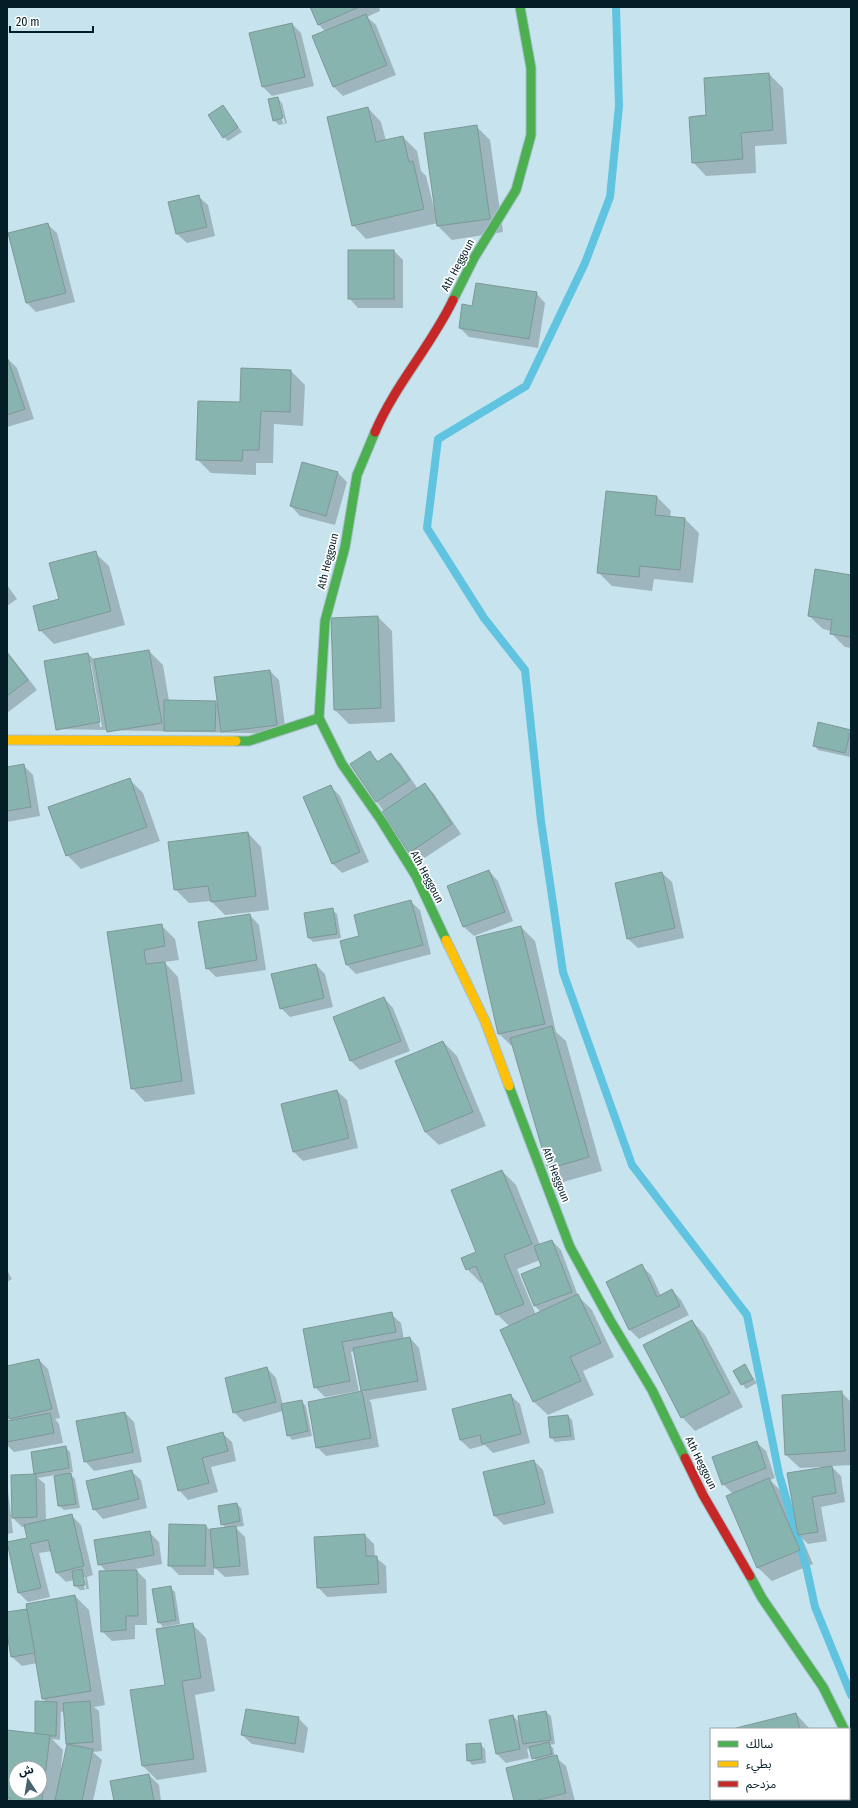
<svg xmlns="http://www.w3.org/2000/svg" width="858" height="1808" font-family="'Fira Sans Condensed','Noto Sans Arabic',sans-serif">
<rect width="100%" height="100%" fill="#c6e3ee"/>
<g fill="#0003" fill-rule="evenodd">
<polygon points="311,7 379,7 380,11 367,17 376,25 396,75 343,96 334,87 314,37 326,32 319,25"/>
<polygon points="292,24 301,33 314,86 272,96 263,87"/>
<polygon points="769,74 783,88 787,144 755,146 756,173 706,176 693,162 707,116"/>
<path d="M277 98 282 103 287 123 279 125 274 120ZM278 102H280L285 123H283Z"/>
<polygon points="223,107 242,132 228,141 224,137"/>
<polygon points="368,108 381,122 386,141 403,137 417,151 421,171 426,176 434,208 476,126 490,140 503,232 452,240 438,226 438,223 366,239 353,225"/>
<polygon points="198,196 208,205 215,236 187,243 177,234 169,203"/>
<polygon points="47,224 57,233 75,302 36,312 27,303"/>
<polygon points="394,251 403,260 403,308 358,308 349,298"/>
<polygon points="536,293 545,303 538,348 469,337 460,328"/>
<polygon points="7,358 17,368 34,419 7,427"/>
<polygon points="291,371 305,385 303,426 274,424 273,463 256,463 256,475 211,473 197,459 241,403"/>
<polygon points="338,473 347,482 335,525 300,516 291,506"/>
<polygon points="657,497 671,511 670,518 685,519 699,533 693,583 654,579 652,591 612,586 598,572"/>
<polygon points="95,553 109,566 125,625 54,644 40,630 60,600"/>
<polygon points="851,576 851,648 845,647 831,633 831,631 823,629 809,616"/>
<polygon points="7,585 17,599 7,606"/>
<polygon points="378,617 392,631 395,722 349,724 335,710"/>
<polygon points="7,651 37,690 7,713"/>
<path d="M149 651 163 665 169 701 215 702 219 706 270 671 279 680 286 734 57 729 88 654 95 660ZM89 663H91L102 727H100Z"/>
<polygon points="850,730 850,757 818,750 814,745"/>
<polygon points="369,752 379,762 391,754 400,763 418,789 425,784 434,794 461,834 420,861 377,802"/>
<polygon points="23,765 33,775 40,816 7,822 7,768"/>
<polygon points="129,779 143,793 160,841 81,869 67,855"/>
<polygon points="330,786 340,796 369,862 342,873 333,864 304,798"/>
<polygon points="248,833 261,847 269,910 225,915 211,901 189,903 175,889"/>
<polygon points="489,871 498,881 513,921 474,936 464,927 449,887"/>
<polygon points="662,873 672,882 684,938 638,948 628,939 616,883"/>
<polygon points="410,901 420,910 431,954 356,974 347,965 360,936"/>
<polygon points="332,910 337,914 341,938 313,942 309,938"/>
<polygon points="250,915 259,925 266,970 216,977 207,968"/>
<polygon points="161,925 175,939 179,960 164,962 178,977 195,1094 145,1102 132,1088 108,933"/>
<polygon points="521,927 535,941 556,1032 566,1041 602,1171 563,1182 549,1168 514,1048 499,1034"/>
<polygon points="316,965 325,974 333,1007 290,1017 281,1008"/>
<polygon points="384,998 393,1008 410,1051 360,1070 351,1061"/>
<polygon points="443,1042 457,1056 486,1126 439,1145 425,1132"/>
<polygon points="337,1091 347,1100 358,1148 303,1161 294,1152"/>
<path d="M502 1171 516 1185 540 1245 552 1241 561 1250 578 1296 592 1310 614 1357 583 1371 594 1395 548 1415 534 1402 502 1331 510 1327 497 1314 484 1282 481 1283 467 1269 477 1253ZM540 1260 542 1267 534 1305 542 1313 536 1315 517 1269Z"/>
<polygon points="642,1266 651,1275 661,1296 672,1290 681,1300 689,1315 639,1339 629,1329"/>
<polygon points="7,1270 12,1279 7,1282"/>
<polygon points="391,1314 401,1323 404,1340 410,1338 419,1348 427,1390 369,1400 371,1402 379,1447 326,1456 317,1447 309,1402 364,1392 362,1390 355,1351 351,1352 359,1391 325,1397 315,1387 305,1330"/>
<polygon points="692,1321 705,1335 743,1407 695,1431 682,1417"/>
<polygon points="39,1360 48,1369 60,1418 55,1419 59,1424 63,1443 14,1452 7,1445 7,1422 12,1421 10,1419 7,1408 7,1368"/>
<polygon points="744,1366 757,1383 746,1389 734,1372"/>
<polygon points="267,1368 276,1378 283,1405 302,1402 306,1406 312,1436 292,1440 288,1435 283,1411 244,1422 234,1412"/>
<polygon points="841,1392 851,1402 851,1465 831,1466 841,1476 845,1502 821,1507 827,1541 808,1544 802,1538 813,1564 772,1581 758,1568 728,1496 733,1494 723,1484 756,1442 766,1451 775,1478 770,1480 783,1493 797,1524 822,1467 800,1468 786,1455"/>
<polygon points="510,1395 520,1404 530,1443 493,1453 485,1445 470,1449 460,1440"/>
<polygon points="125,1413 134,1422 142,1462 94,1471 85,1461"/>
<polygon points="568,1416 572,1420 575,1440 555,1442 551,1437"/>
<polygon points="222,1433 232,1442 236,1461 211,1467 218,1492 188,1500 179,1490 168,1447"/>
<polygon points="65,1447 70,1452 73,1472 69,1473 75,1479 80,1508 64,1510 59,1506 55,1475 38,1478 45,1484 46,1521 71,1515 81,1525 93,1575 87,1577 89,1589 86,1589 85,1577 82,1577 85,1590 80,1590 75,1586 74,1580 66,1582 56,1572 52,1551 39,1553 50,1597 28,1602 19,1593 7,1543 28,1538 25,1527 22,1527 11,1516 13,1533 7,1534 7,1483 11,1515 13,1515 12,1476 37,1475 35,1473"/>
<polygon points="534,1461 543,1470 554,1513 504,1525 495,1516 484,1473"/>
<polygon points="131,1471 141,1480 147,1508 103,1519 94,1509"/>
<polygon points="237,1504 241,1508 244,1526 235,1527 245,1537 249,1575 225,1577 214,1567 214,1575 179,1575 169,1565 206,1526 210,1530 226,1528 222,1524"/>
<polygon points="149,1532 159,1542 162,1564 135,1569 146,1580 147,1625 135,1625 135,1639 112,1641 102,1631 107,1572 99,1564"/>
<polygon points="365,1535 374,1544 375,1557 386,1566 387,1593 327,1597 318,1587"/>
<polygon points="171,1588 175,1592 180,1624 163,1627 159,1622"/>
<path d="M75 1596 89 1610 105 1705 94 1707 99 1711 102 1751 93 1752 102 1760 93 1801H7V1731L36 1735 47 1703 43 1699 37 1663 22 1666 12 1657 7 1627V1614L26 1610ZM65 1711 68 1744 63 1768H61L63 1750 52 1739 60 1740 61 1712ZM16 1768H40V1792H16Z"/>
<polygon points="192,1624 206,1638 215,1691 195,1695 207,1772 157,1780 143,1766 131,1691 166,1685"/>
<polygon points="546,1712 551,1716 555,1744 550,1745 553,1748 555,1757 566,1766 575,1801 515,1801 536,1761 530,1748 527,1749 529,1758 506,1763 497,1754 513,1716 520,1723"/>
<polygon points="796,1714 810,1729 737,1729"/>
<polygon points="298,1718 308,1728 304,1753 252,1744 242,1735"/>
<polygon points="480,1744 485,1749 486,1763 472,1765 468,1760"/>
<polygon points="149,1775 159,1785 161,1801 115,1801"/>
<polygon points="754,1799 817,1799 808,1801 755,1801"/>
</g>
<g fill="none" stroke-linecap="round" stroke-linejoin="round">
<polyline stroke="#60c4e1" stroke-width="8" points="616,7 619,106 610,197 585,263 526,386 438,439 427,528 484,618 525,670 541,821 563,972 632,1165 747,1315 779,1474 807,1570 815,1607 851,1695"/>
</g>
<g fill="#87b4ae" stroke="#7e9797" fill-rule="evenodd">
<polygon points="310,7 359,7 318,25"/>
<polygon points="366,14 387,65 333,87 312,36"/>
<polygon points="292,23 305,77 262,87 249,33"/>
<polygon points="769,73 773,130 741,133 743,159 692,163 689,117 706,115 704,78"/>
<polygon points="278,97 283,118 273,121 268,99"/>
<polygon points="223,105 238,127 223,138 208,115"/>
<polygon points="368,107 376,142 403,136 409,162 413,161 424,209 352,226 327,117"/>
<polygon points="477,125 490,219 437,226 424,133"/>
<polygon points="199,195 207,227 176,234 168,202"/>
<polygon points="48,223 66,293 26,303 8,233"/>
<rect x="348" y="250" width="46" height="49"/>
<polygon points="476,283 537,292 529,339 459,328 462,304 472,306"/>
<polygon points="7,357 25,409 7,415"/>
<polygon points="241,368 291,370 290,412 261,411 259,450 243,450 242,461 196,460 198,401 240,402"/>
<polygon points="302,462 338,472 326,516 290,506"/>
<polygon points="606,491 657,496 655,515 685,518 680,570 640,566 639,577 597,573"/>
<polygon points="96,551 111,611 39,631 33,606 59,599 49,563"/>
<polygon points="815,569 851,575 851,637 830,634 832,620 808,616"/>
<polygon points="378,616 381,708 334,710 331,618"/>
<polygon points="149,650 162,723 107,732 94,659"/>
<polygon points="7,653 28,680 7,696"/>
<polygon points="88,653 100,722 56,730 44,661"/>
<polygon points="270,670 277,725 221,732 214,677"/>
<polygon points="164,700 216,701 215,731 164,731"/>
<polygon points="818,722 851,730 845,753 813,746"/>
<polygon points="370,751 377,762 391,753 410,780 376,802 350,764"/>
<polygon points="24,764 31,807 7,811 7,767"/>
<polygon points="130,778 147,827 66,856 48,807"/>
<polygon points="425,783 452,824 409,853 382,812"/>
<polygon points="331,785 360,852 332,864 303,797"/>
<polygon points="248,832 256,896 211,902 208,886 174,890 168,842"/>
<polygon points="489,870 505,912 463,927 447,886"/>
<polygon points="662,872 675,928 627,939 615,883"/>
<polygon points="411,900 423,945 346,965 340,941 359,936 354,915"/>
<polygon points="333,908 337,934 308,938 304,913"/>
<polygon points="250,914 257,960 206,969 198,922"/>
<polygon points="162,924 165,946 144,950 146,964 165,962 182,1081 131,1089 107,932"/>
<polygon points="521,926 545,1024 498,1034 476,937"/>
<polygon points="316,964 324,998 280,1009 271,974"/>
<polygon points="384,997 401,1041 350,1061 333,1017"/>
<polygon points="552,1026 589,1157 548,1169 510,1038"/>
<polygon points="443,1041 473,1112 425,1132 395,1061"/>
<polygon points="337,1090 349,1138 293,1152 281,1104"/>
<polygon points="502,1170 532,1244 504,1255 524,1304 496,1315 476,1266 466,1270 461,1258 476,1252 451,1190"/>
<polygon points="552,1240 572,1292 534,1306 521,1274 541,1266 534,1246"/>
<polygon points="642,1264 657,1297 672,1289 680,1306 629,1330 606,1282"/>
<polygon points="578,1294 601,1343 570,1357 581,1381 533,1402 500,1330"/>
<polygon points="392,1312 396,1332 342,1342 350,1381 314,1388 303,1329"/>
<polygon points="692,1320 730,1393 681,1418 643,1345"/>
<polygon points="410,1337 418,1381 361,1391 353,1348"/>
<polygon points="39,1359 52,1409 9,1419 7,1412 7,1366"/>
<polygon points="745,1364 753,1379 741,1385 733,1371"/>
<polygon points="267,1367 276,1402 233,1413 225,1378"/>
<polygon points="362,1391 371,1438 316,1448 308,1402"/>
<polygon points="842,1391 845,1451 785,1455 782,1395"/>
<polygon points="511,1394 521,1434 482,1444 480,1435 460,1440 452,1409"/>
<polygon points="302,1400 308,1431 287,1436 281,1404"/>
<polygon points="125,1412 133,1452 84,1462 76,1421"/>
<polygon points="50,1413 54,1433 7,1442 7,1421"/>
<polygon points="568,1415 571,1436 550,1438 548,1417"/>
<polygon points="223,1432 228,1451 202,1458 209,1483 178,1491 167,1447"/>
<polygon points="757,1441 766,1468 722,1485 712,1457"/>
<polygon points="66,1446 69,1468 34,1474 31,1452"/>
<polygon points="534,1460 545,1504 494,1516 483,1472"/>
<polygon points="832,1466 836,1493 812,1497 818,1532 798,1535 787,1473"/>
<polygon points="132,1470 139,1499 93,1510 86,1481"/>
<polygon points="71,1473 76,1504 58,1506 54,1476"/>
<polygon points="36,1474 37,1517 12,1518 11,1475"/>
<polygon points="769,1478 800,1550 757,1568 726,1496"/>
<polygon points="237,1503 240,1521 221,1525 218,1506"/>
<polygon points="72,1514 84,1566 56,1573 48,1540 30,1544 41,1588 18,1593 7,1542 27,1538 24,1525"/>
<polygon points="169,1524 206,1525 205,1566 168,1566"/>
<polygon points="236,1526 240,1566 214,1568 210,1529"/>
<polygon points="150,1531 154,1555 98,1565 94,1540"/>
<polygon points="365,1534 366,1556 377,1556 379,1584 317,1588 314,1537"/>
<polygon points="82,1569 85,1585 74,1586 72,1571"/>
<polygon points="137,1570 138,1616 126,1616 126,1630 101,1632 99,1571"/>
<polygon points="171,1586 176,1620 158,1623 152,1589"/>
<polygon points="75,1595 91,1691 42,1699 26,1604"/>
<polygon points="27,1609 35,1653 11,1657 7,1633 7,1612"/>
<polygon points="193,1623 201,1678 182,1681 194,1759 142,1766 130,1690 165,1685 156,1629"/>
<polygon points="35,1701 57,1702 56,1736 35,1736"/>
<polygon points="90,1701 93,1742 66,1744 63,1703"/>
<polygon points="246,1709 299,1717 295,1744 241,1735"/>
<polygon points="546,1711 551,1740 523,1744 518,1716"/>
<polygon points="796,1713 800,1729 736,1729 736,1728"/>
<polygon points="513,1715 520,1749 496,1754 489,1720"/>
<path d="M7 1730 50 1735 42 1801H10V1798L7 1797ZM16 1768H40V1792H16Z"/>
<polygon points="549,1742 552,1754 532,1759 529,1747"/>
<polygon points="481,1743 482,1759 467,1761 466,1744"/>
<polygon points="67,1744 93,1749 82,1801 55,1800"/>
<polygon points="557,1755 566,1793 535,1801 514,1801 506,1768"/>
<polygon points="149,1774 154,1801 114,1801 110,1781"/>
<polygon points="753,1799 771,1799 771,1801 754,1801"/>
</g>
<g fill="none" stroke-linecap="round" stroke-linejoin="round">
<defs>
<g id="fast">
<polyline points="453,300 474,258 516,190 531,135 531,68 520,7"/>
<polyline points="375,432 357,475 345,547 325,621 319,718 342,764 381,820 416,876 446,940"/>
<polyline points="236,741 249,741 319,718"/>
<polyline points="509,1086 570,1247 610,1320 652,1390 685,1458"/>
<polyline points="750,1576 762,1598 823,1687 844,1729"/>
</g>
<g id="slow">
<polyline points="7,740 236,741"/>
<polyline points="446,940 485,1021 509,1086"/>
</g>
<g id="jam">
<path d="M375 432C395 385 431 346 453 300"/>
<polyline points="685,1458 703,1495 750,1576"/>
</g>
</defs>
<use href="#fast" stroke="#a6bfc9" stroke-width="11"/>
<use href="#slow" stroke="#a6bfc9" stroke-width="11"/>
<use href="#jam" stroke="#a6bfc9" stroke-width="11"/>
<use href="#fast" stroke="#4caf50" stroke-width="9"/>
<use href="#slow" stroke="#ffc107" stroke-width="9"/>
<use href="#jam" stroke="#c62828" stroke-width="9"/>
</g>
<g text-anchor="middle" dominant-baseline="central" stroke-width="3.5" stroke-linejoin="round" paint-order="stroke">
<g font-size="11" fill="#031e27" stroke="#fff">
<text transform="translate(458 265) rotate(-62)">Ath Heggoun</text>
<text transform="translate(328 561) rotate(-76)">Ath Heggoun</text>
<text transform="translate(427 877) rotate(62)">Ath Heggoun</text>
<text transform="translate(556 1175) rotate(69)">Ath Heggoun</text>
<text transform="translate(701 1463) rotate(64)">Ath Heggoun</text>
</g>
</g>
<rect width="858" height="1808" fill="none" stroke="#031e27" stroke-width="16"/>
<rect x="710" y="1728" width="140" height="72" fill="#ffffff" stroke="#9aa5a9"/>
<rect x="718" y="1741" width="20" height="6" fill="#4caf50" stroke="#9aa5a9"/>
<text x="746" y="1748" font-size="12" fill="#031e27">سالك</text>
<rect x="718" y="1761" width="20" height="6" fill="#ffc107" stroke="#9aa5a9"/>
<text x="746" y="1768" font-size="12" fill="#031e27">بطيء</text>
<rect x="718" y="1781" width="20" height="6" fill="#c62828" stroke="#9aa5a9"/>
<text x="746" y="1788" font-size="12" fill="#031e27">مزدحم</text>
<g transform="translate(28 1780) rotate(348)"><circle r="19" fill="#ffffff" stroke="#9aa5a9"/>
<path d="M0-3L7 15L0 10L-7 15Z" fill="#47636d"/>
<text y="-6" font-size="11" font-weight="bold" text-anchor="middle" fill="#031e27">ش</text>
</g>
<path d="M10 26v6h83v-6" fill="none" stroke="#031e27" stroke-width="2"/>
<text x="16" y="26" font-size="12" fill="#031e27" stroke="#ffffff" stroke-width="3" paint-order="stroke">20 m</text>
</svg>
